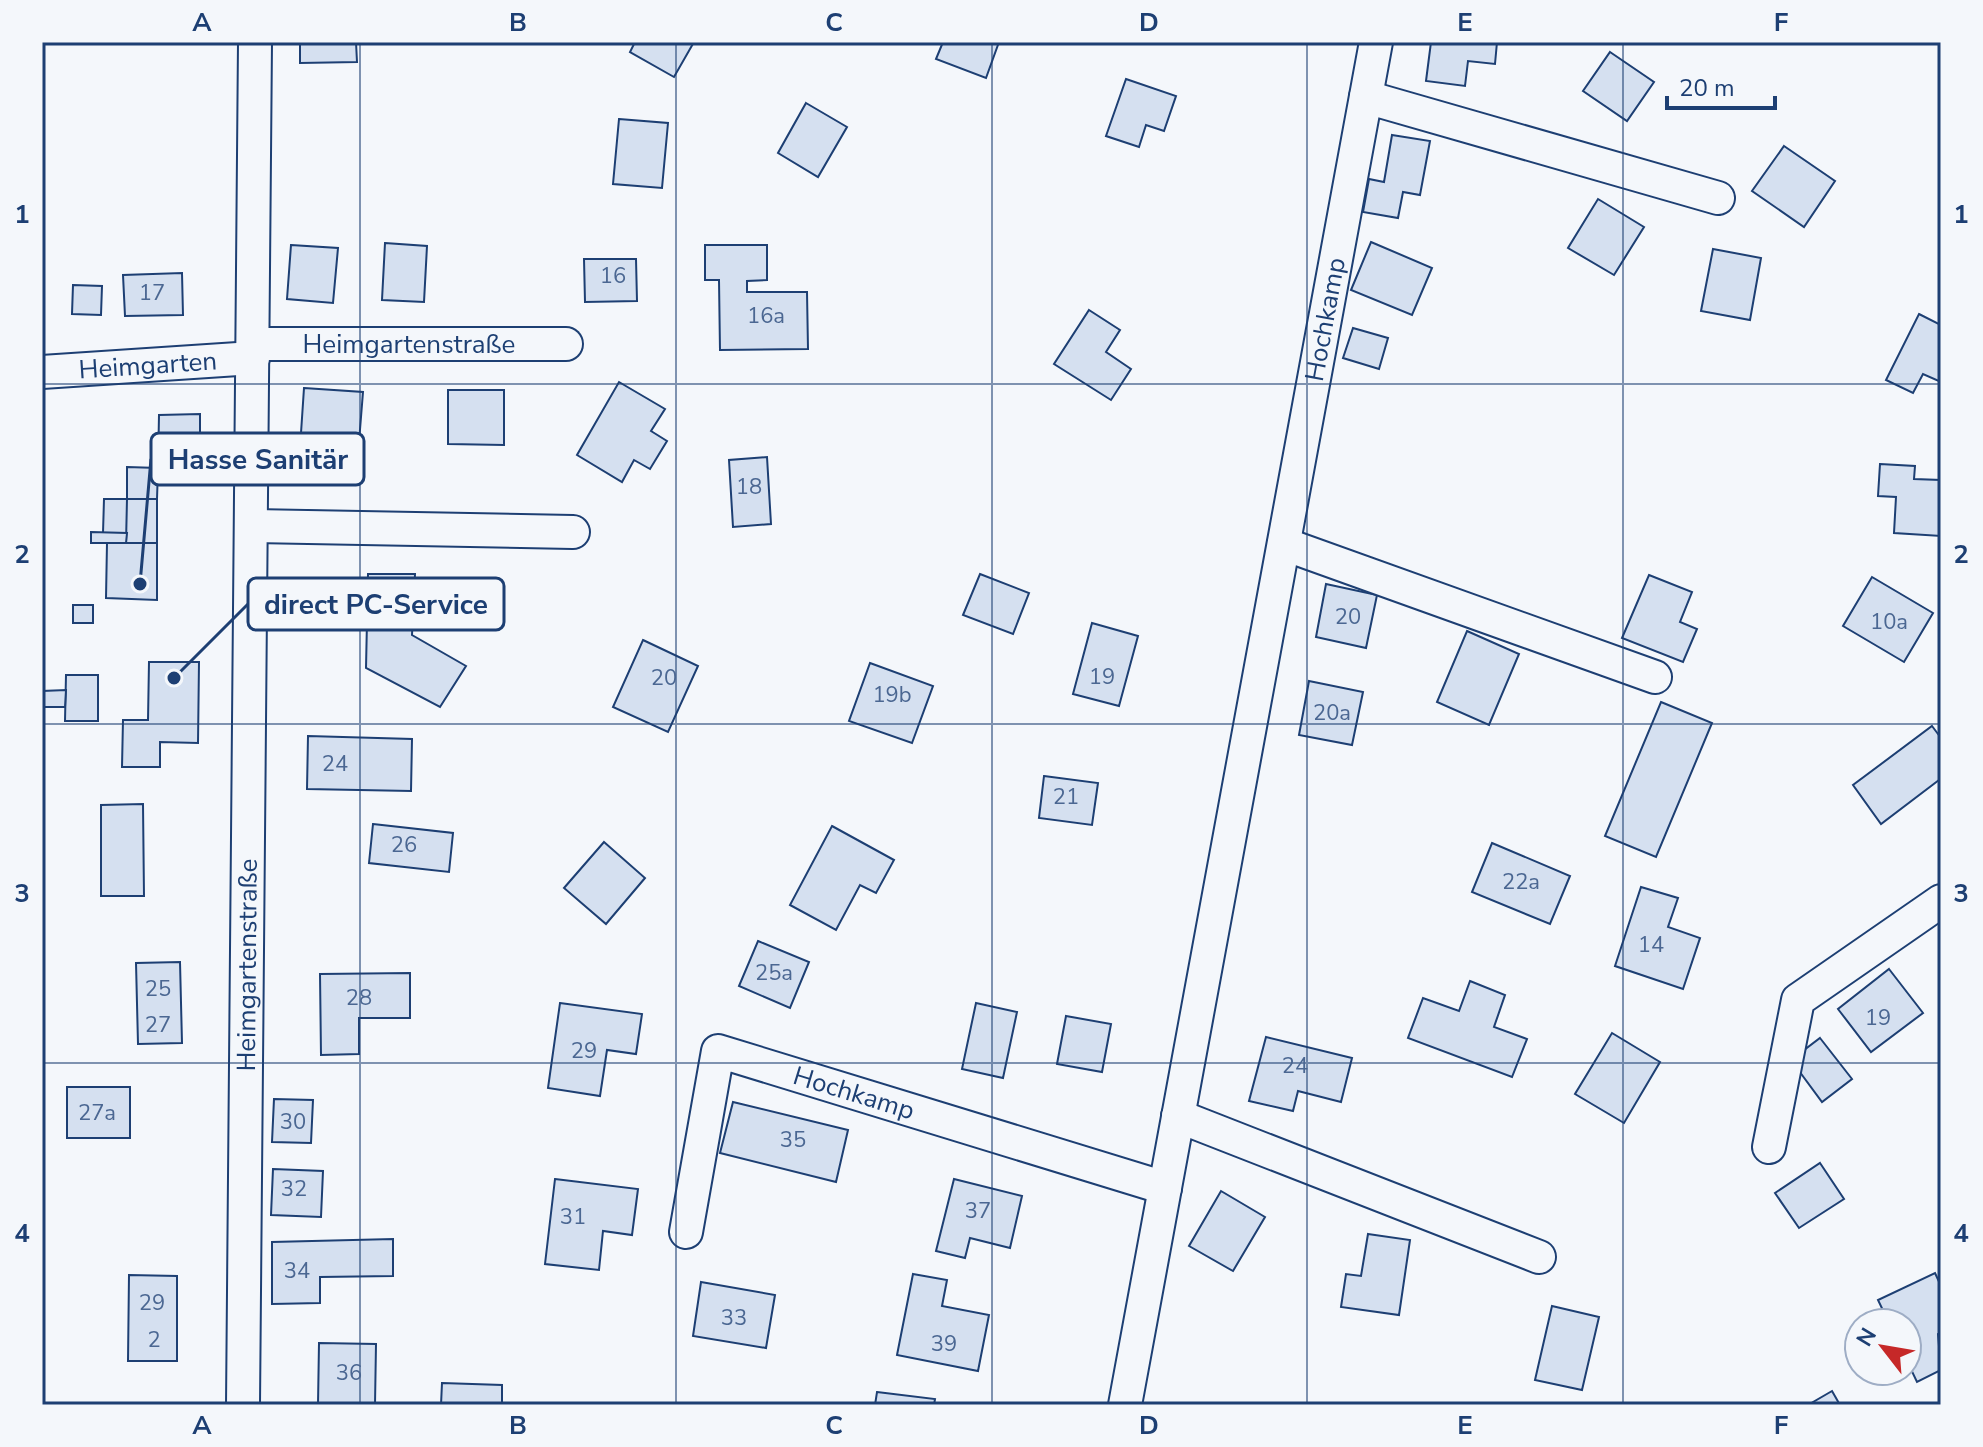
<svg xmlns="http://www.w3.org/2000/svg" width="1983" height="1447" font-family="'Nunito Sans',sans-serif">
<rect width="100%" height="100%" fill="#f4f7fb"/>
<g fill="#d5e0f0" stroke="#1d3f73" stroke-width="2">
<polygon points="300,42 356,42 357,62 300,63"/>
<polygon points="635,42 694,42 674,77 630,52"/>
<polygon points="943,42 999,42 986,78 936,59"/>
<polygon points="1431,42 1497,42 1495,64 1468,61 1465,86 1426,81"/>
<polygon points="1610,52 1654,82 1627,121 1583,91"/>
<polygon points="1126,79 1176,96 1164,131 1146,125 1139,147 1106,136"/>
<polygon points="806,103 847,127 818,177 778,153"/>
<polygon points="619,119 668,123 662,188 613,184"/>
<polygon points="1392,135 1430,141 1420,195 1403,192 1398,218 1363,212 1369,179 1384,182"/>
<polygon points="1784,146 1835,181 1804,227 1752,191"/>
<polygon points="1598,199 1644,227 1614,275 1568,248"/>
<polygon points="1371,242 1432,268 1412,315 1351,290"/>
<polygon points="385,243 427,246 424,302 382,300"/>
<polygon points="291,245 338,248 333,303 287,299"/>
<polygon points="705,245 767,245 767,280 747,281 747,292 807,292 808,349 720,350 719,280 705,280"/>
<polygon points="1713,249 1761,258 1750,320 1701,311"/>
<polygon points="584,259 636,259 637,301 585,302"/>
<polygon points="182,273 183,315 125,316 123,275"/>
<polygon points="73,285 102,286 101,315 72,314"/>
<polygon points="1089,310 1120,330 1106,352 1131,369 1111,400 1054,364"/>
<polygon points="1919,314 1941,325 1941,382 1923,374 1913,393 1886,380"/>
<polygon points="1353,328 1388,338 1379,369 1343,358"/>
<polygon points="619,382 665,409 651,431 667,441 650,469 634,460 622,482 577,455"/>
<polygon points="304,388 363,392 357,467 299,463"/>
<polygon points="448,390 504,390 504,445 448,444"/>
<polygon points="200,414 200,466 158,468 159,415"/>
<polygon points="767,457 771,524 733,527 729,460"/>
<polygon points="1880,464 1915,466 1914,479 1941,480 1941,536 1894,533 1896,497 1878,496"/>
<polygon points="127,467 158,468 157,499 127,499"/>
<polygon points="104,499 127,499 127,533 103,533"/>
<polygon points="127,499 157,499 157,543 126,543"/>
<polygon points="91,532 127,533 126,543 91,543"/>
<polygon points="107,543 157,543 157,600 106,598"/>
<polygon points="368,574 415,574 412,635 466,666 440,707 366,668"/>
<polygon points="980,574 1029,593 1013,634 963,615"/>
<polygon points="1649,575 1692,592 1680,622 1697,629 1683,662 1622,638"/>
<polygon points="1872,577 1933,613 1904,662 1843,626"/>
<polygon points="1326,584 1377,595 1366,648 1316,637"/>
<rect x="73" y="605" width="20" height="18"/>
<polygon points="1092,623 1138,636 1119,706 1073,694"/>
<polygon points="1467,631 1519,654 1489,725 1437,702"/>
<polygon points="643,640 698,666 668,732 613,707"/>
<polygon points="149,662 199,662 198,743 160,742 160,767 122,767 123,720 148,720"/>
<polygon points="870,663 933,686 912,743 849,721"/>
<polygon points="66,675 98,675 98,721 65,721"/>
<polygon points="1309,681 1363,692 1352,745 1299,735"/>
<polygon points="66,690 65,707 42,707 42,691"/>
<polygon points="1661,702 1712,723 1656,857 1605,836"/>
<polygon points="1932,726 1941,738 1941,784 1939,780 1881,824 1853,785"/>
<polygon points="308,736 412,739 411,791 307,789"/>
<polygon points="1044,776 1098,783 1092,825 1039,818"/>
<polygon points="143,804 144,896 101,896 101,805"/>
<polygon points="373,824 453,833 449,872 369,863"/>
<polygon points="832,826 894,860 876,893 860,885 836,930 790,905"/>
<polygon points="604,842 645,878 606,924 564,888"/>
<polygon points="1492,843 1570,876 1550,924 1472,892"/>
<polygon points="1641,887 1678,898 1668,927 1700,938 1683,989 1615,966"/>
<polygon points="758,941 809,962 790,1008 739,986"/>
<polygon points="180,962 182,1043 138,1044 136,963"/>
<polygon points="1889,969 1923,1013 1871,1052 1838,1009"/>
<polygon points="410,973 410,1018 359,1018 359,1054 321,1055 320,974"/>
<polygon points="1470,981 1505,995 1494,1027 1527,1039 1512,1077 1408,1038 1423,998 1459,1011"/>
<polygon points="560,1003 642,1014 636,1054 607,1050 600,1096 548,1088"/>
<polygon points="976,1003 1017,1012 1003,1078 962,1069"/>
<polygon points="1066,1016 1111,1024 1102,1072 1057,1064"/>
<polygon points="1612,1033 1660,1062 1624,1123 1575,1094"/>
<polygon points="1266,1037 1352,1058 1341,1102 1298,1091 1293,1111 1249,1101"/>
<polygon points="1820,1038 1852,1079 1822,1102 1791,1060"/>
<rect x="67" y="1087" width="63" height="51"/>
<polygon points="274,1099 313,1100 311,1143 272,1142"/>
<polygon points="733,1102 848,1130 836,1182 720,1153"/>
<polygon points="1820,1163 1844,1199 1799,1228 1775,1193"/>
<polygon points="273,1169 323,1171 321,1217 271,1215"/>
<polygon points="555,1179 638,1189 632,1235 603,1231 599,1270 545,1264"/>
<polygon points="954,1179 1022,1196 1010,1248 970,1238 965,1258 936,1251"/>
<polygon points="1221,1191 1265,1217 1233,1271 1189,1246"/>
<polygon points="1368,1234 1410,1240 1399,1315 1341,1307 1346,1274 1361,1276"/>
<polygon points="393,1239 393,1276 320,1277 320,1303 272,1304 272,1242"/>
<polygon points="1935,1273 1941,1286 1941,1332 1938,1334 1941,1370 1917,1382 1907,1361 1907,1323 1889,1323 1878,1300"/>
<polygon points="913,1274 947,1280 942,1306 989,1315 978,1371 897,1355"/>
<polygon points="129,1275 177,1276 177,1361 128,1361"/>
<polygon points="701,1282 775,1295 766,1348 693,1336"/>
<polygon points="1552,1306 1599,1317 1582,1390 1535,1380"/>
<polygon points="319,1343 376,1344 375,1405 318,1405"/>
<polygon points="442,1383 502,1385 502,1405 441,1405"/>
<polygon points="1832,1391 1840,1405 1808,1405"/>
<polygon points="877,1392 935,1399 934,1405 875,1405"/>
</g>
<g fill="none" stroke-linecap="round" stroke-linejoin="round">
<defs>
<g id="street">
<polyline points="1366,97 1718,198"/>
<path id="s1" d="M253 344H566"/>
<path id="s2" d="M42 372 253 358"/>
<polyline points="251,526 573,532"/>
<polyline points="1284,544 1655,677"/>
<polyline points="1178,1116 1539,1257"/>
<polyline points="1769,1147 1798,1000 1941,901"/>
<path id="s3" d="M686 1232 718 1051 1165 1188"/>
<path id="s4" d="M243 1405 255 42"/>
<path id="s5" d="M1125 1405 1376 42"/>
</g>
</defs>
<use href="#street" stroke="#1d3f73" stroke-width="36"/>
<use href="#street" stroke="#f4f7fb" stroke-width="32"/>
</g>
<path fill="none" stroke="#1d3f73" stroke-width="2" stroke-opacity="0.55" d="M360 42V1405M676 42V1405M992 42V1405M1307 42V1405M1623 42V1405M42 384H1941M42 724H1941M42 1063H1941"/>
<g text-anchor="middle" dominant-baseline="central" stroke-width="6" stroke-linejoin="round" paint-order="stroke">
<g font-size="22" fill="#4b6792">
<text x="613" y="276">16</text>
<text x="152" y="293">17</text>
<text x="766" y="316">16a</text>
<text x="749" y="487">18</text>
<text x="1348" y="617">20</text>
<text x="1889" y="622">10a</text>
<text x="1102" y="677">19</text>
<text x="664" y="678">20</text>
<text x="892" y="695">19b</text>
<text x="1332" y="713">20a</text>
<text x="335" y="764">24</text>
<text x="1066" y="797">21</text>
<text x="404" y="845">26</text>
<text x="1521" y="882">22a</text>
<text x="1651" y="945">14</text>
<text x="774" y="973">25a</text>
<text x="158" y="989">25</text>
<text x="359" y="998">28</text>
<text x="1878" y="1018">19</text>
<text x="158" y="1025">27</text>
<text x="584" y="1051">29</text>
<text x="1295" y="1066">24</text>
<text x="97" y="1113">27a</text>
<text x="293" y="1122">30</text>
<text x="793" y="1140">35</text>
<text x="294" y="1189">32</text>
<text x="978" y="1211">37</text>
<text x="573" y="1217">31</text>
<text x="297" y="1271">34</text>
<text x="152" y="1303">29</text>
<text x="734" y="1318">33</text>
<text x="154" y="1340">2</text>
<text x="944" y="1344">39</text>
<text x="349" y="1373">36</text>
</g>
<g font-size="26" fill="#1d3f73" stroke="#f4f7fb">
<text stroke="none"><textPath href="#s5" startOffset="1104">Hochkamp</textPath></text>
<text stroke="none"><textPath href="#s1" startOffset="156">Heimgartenstraße</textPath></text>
<text stroke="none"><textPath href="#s2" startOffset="106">Heimgarten</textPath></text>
<text stroke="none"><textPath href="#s4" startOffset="440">Heimgartenstraße</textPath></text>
<text stroke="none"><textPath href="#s3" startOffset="326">Hochkamp</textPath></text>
</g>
</g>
<path fill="none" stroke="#1d3f73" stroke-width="3" d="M140 584L151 459M174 678L248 604"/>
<g fill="#1d3f73" stroke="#f4f7fb" stroke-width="3">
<circle cx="140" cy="584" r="8"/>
<circle cx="174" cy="678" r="8"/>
</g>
<g fill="#f4f7fb" stroke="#1d3f73" stroke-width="3">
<rect x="151" y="433" width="213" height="52" rx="8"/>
<rect x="248" y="578" width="256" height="52" rx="8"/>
</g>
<g font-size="28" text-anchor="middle" font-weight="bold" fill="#1d3f73">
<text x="258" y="469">Hasse Sanitär</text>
<text x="376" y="614">direct PC-Service</text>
</g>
<rect width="1983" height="1447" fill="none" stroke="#f4f7fb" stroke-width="88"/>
<g transform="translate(1883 1347) rotate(301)"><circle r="38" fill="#f4f7fb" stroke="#9eadc5" stroke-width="2"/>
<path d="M0-6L14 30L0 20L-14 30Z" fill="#c62828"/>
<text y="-12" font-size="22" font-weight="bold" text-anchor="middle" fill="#1d3f73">N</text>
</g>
<path d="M1667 96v12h108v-12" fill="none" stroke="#1d3f73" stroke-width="4"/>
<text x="1679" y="96" font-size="24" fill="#1d3f73" stroke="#f4f7fb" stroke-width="6" paint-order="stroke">20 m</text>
<rect x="44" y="44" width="1895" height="1359" fill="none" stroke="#1d3f73" stroke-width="3"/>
<g font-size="26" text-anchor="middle" font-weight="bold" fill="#1d3f73">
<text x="202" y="31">A</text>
<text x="518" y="31">B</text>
<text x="834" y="31">C</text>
<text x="1149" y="31">D</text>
<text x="1465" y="31">E</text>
<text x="1781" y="31">F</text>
<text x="22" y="223">1</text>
<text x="1961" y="223">1</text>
<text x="22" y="563">2</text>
<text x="1961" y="563">2</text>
<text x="22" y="902">3</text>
<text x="1961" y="902">3</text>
<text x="22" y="1242">4</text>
<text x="1961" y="1242">4</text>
<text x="202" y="1434">A</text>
<text x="518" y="1434">B</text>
<text x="834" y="1434">C</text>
<text x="1149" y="1434">D</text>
<text x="1465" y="1434">E</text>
<text x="1781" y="1434">F</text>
</g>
</svg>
